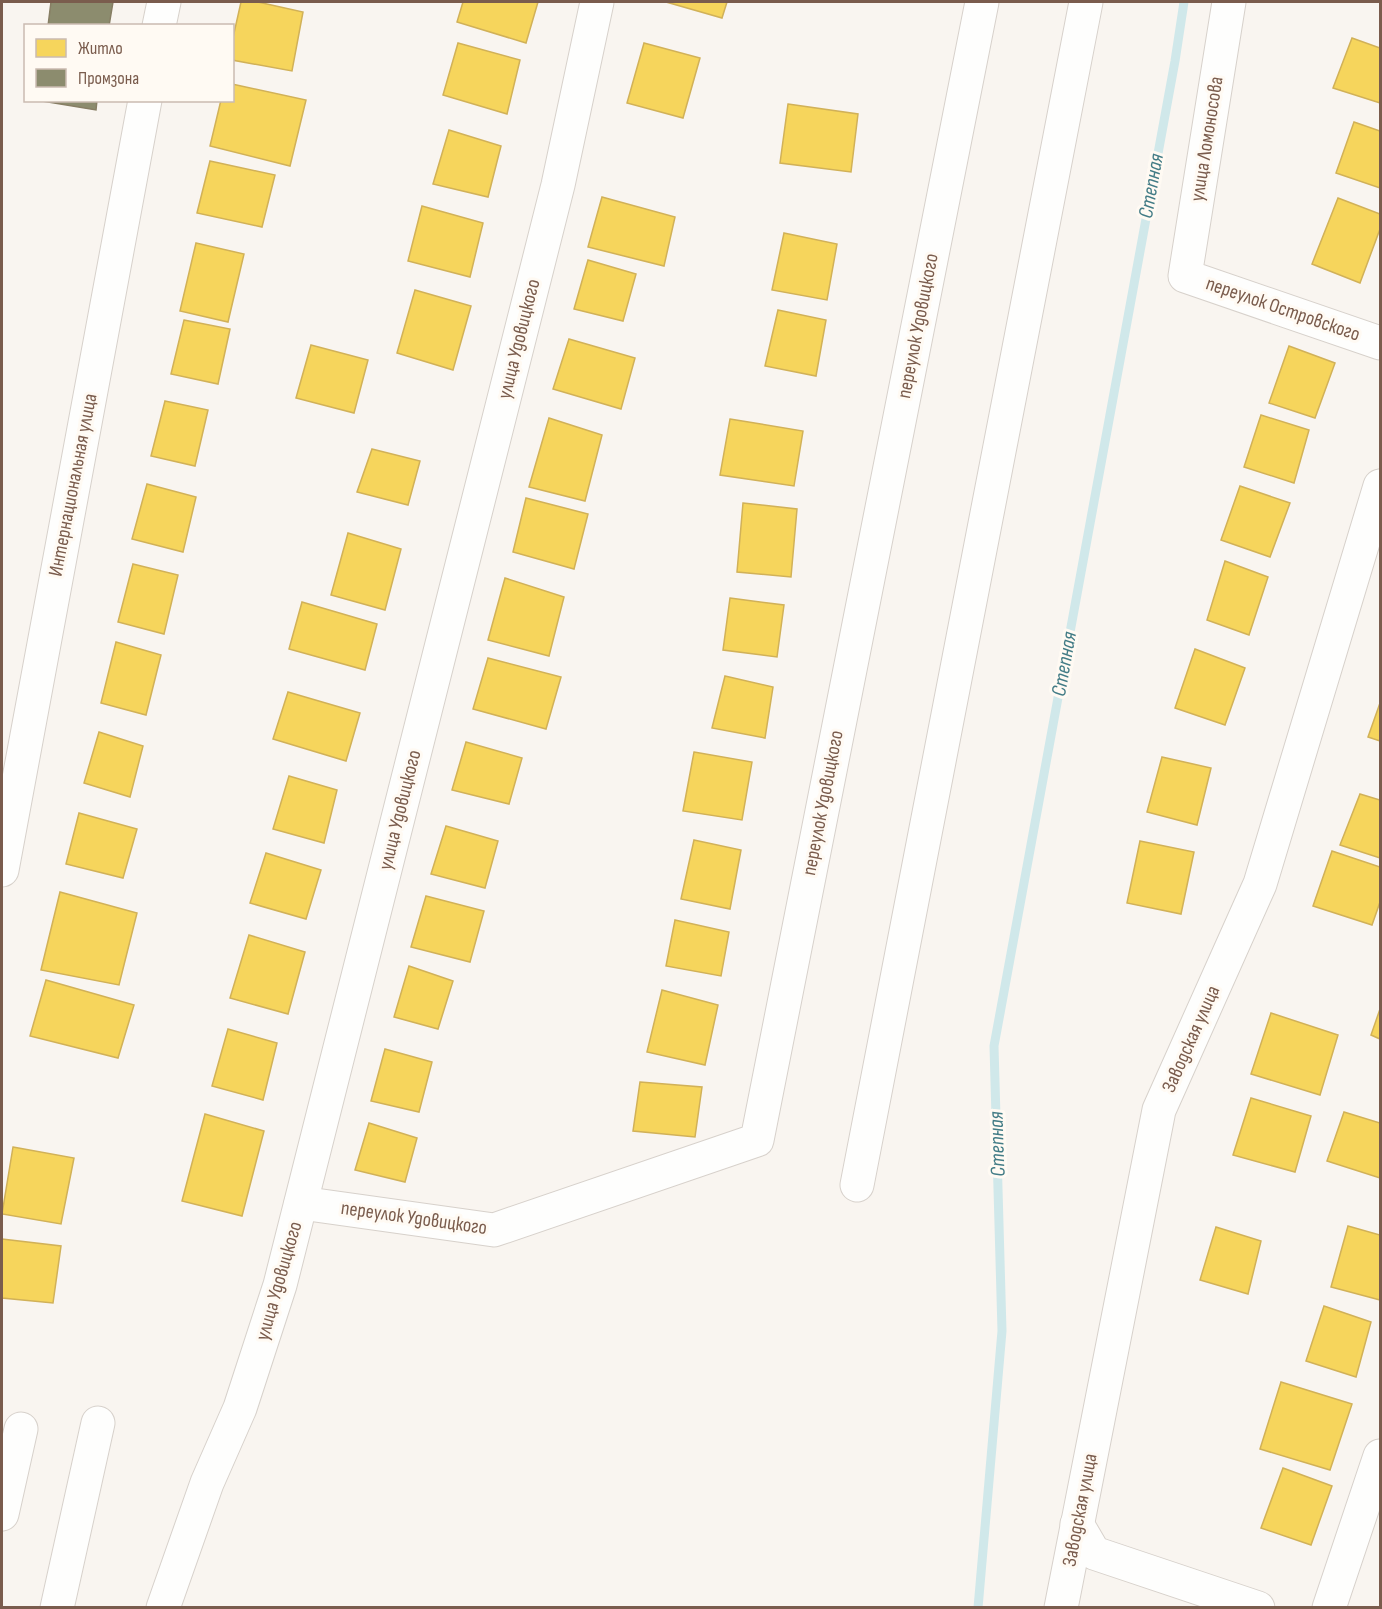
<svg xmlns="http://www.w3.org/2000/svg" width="1382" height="1609" font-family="'Sofia Sans Condensed',sans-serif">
<rect width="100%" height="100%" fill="#f9f5f0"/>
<g fill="#f6d55c" stroke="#d1b158" stroke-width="1.5">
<polygon points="241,2 258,2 303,12 292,71 232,60 232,42"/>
<polygon points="463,2 538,2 526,43 457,22"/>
<polygon points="666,2 727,2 722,18"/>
<polygon points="1352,38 1380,48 1380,103 1333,88"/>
<polygon points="458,43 520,60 507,114 443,95"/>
<polygon points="644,43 700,58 683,118 627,103"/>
<polygon points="232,84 306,100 290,166 210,146 221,100 232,100"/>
<polygon points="788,104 858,114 851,172 780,163"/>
<polygon points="1354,122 1380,131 1380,188 1336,173"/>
<polygon points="449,130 501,146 488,197 433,184"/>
<polygon points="210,161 275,175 262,227 197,213"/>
<polygon points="602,197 675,217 664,266 588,247"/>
<polygon points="1338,198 1380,214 1380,229 1360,283 1312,264"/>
<polygon points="422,206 483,223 470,277 408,261"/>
<polygon points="784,233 837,244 827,300 772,290"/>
<polygon points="196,243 244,254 228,322 180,311"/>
<polygon points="588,260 636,274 623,321 574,309"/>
<polygon points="415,290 471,306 453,370 397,353"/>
<polygon points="778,310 826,320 816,376 765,366"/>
<polygon points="184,320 230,329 218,384 171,374"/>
<polygon points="569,339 635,358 621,409 553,389"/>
<polygon points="311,345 368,360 354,413 296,398"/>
<polygon points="1289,346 1335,363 1315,418 1269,403"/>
<polygon points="165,401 208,410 195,466 151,456"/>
<polygon points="1261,415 1309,430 1294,483 1244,467"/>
<polygon points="549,418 602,435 585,501 529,487"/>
<polygon points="730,419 803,431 794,486 720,475"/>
<polygon points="372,449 420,461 408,505 357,492"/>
<polygon points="147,484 196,497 183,552 132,539"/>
<polygon points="1240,486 1290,503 1270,557 1221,540"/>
<polygon points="526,498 588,514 574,569 513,552"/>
<polygon points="743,503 797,509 791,577 737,572"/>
<polygon points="348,533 401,549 385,610 331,595"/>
<polygon points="1225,561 1268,577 1249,635 1207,620"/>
<polygon points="133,564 178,575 164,634 118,622"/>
<polygon points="505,578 564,597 549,656 488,640"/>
<polygon points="730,598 784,605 777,657 723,650"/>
<polygon points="302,602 377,624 365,670 289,649"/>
<polygon points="116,642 161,655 146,715 101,703"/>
<polygon points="1195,649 1245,668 1225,725 1175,708"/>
<polygon points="488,658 561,677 546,729 473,709"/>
<polygon points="725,676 773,687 765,738 712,728"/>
<polygon points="288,692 360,713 346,761 273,739"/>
<polygon points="1380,703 1380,741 1368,737"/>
<polygon points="99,732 143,746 130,797 84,783"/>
<polygon points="466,742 522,758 509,804 452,790"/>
<polygon points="694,752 752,762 742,820 683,811"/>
<polygon points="1162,757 1211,768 1197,825 1147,812"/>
<polygon points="289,776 337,790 324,843 273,829"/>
<polygon points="1360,794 1380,800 1380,858 1340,845"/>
<polygon points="79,813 137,829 123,878 66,864"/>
<polygon points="446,826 498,841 485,888 431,874"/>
<polygon points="694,840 741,850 730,909 681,899"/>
<polygon points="1140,841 1194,852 1181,914 1127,903"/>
<polygon points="1332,851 1380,867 1380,902 1372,925 1313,906"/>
<polygon points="266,853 321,870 306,919 250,903"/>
<polygon points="60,892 137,913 119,985 41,970"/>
<polygon points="426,896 484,911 470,962 411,947"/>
<polygon points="675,920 729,932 721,976 666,966"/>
<polygon points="249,935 305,952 288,1014 230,998"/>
<polygon points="409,966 453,981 438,1029 394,1017"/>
<polygon points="46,980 134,1005 118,1058 30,1036"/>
<polygon points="662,990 718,1005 705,1065 647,1052"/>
<polygon points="1380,1009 1380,1039 1371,1035"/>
<polygon points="1271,1013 1338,1035 1320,1095 1251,1074"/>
<polygon points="228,1029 277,1043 263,1100 212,1086"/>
<polygon points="385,1049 432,1062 419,1112 371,1101"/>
<polygon points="640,1082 702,1087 695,1137 633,1131"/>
<polygon points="1251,1098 1311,1116 1295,1172 1233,1155"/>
<polygon points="1344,1112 1380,1123 1380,1178 1327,1161"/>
<polygon points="205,1114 264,1131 242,1216 182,1201"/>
<polygon points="369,1123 417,1138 405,1182 355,1170"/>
<polygon points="13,1147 74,1158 61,1224 2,1214"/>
<polygon points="1348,1226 1380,1235 1380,1300 1331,1287"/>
<polygon points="1216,1227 1261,1241 1248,1294 1200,1280"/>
<polygon points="2,1239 61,1246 53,1303 2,1298"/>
<polygon points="1324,1306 1371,1322 1356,1377 1306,1361"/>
<polygon points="1281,1382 1352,1404 1330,1470 1260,1449"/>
<polygon points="1283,1468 1332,1486 1311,1545 1261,1528"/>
</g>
<g fill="#8c8c6e" stroke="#877e64" stroke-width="1.5">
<polygon points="51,2 113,2 109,26 48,26"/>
<polygon points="36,100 97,100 96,110"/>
</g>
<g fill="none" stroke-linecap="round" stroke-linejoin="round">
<polyline stroke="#d0e8ea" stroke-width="9" points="978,1608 1002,1331 994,1046 1175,61 1184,2"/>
<defs>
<g id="minor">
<polyline points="1229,2 1185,276 1380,343"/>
<polyline points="159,26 164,2"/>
<polyline points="2,870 145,100"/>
<polyline points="857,1185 1086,2"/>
<polyline points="301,1203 494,1230 757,1140 982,2"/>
<polyline points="2,1514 21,1429"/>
<polyline points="1077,1524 1094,1553 1258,1608"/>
<polyline points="57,1608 98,1423"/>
<polyline points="163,1608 207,1483 240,1408 280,1285 558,185 597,2"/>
<polyline points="1061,1608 1159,1110 1260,884 1380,486"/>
<polyline points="1329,1608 1380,1456"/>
</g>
</defs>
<use href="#minor" stroke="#d7d1cb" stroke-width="35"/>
<use href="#minor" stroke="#fefefd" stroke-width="33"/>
</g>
<g text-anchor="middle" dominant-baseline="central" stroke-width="6" stroke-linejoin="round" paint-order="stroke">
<g font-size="20" fill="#7a5c4d" stroke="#fffaf3">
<text transform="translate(1207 139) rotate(-81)">улица Ломоносова</text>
<text transform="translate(1283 309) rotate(19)">переулок Островского</text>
<text transform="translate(918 326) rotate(-79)">переулок Удовицкого</text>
<text transform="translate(519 339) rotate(-76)">улица Удовицкого</text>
<text transform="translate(73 485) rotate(-79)">Интернациональная улица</text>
<text transform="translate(823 803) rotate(-79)">переулок Удовицкого</text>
<text transform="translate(400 810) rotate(-76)">улица Удовицкого</text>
<text transform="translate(1191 1039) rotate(-66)">Заводская улица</text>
<text transform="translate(414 1218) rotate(8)">переулок Удовицкого</text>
<text transform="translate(279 1281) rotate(-74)">улица Удовицкого</text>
<text transform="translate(1080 1510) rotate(-79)">Заводская улица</text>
</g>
<g font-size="21" font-style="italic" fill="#437c86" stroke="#fffaf3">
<text transform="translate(1151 186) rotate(-80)">Степная</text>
<text transform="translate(1064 664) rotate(-80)">Степная</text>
<text transform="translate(997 1144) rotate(-92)">Степная</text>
</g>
</g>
<rect width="1382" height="1609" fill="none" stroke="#7a5c4d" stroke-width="6"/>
<rect x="24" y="24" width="210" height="78" fill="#fffaf3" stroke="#cabbb1" stroke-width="1.5"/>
<rect x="36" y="39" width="30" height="18" fill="#f6d55c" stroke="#cabbb1" stroke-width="1.5"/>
<text x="78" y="54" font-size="18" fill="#7a5c4d">Житло</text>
<rect x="36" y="69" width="30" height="18" fill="#8c8c6e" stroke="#cabbb1" stroke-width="1.5"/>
<text x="78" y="84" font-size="18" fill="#7a5c4d">Промзона</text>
</svg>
